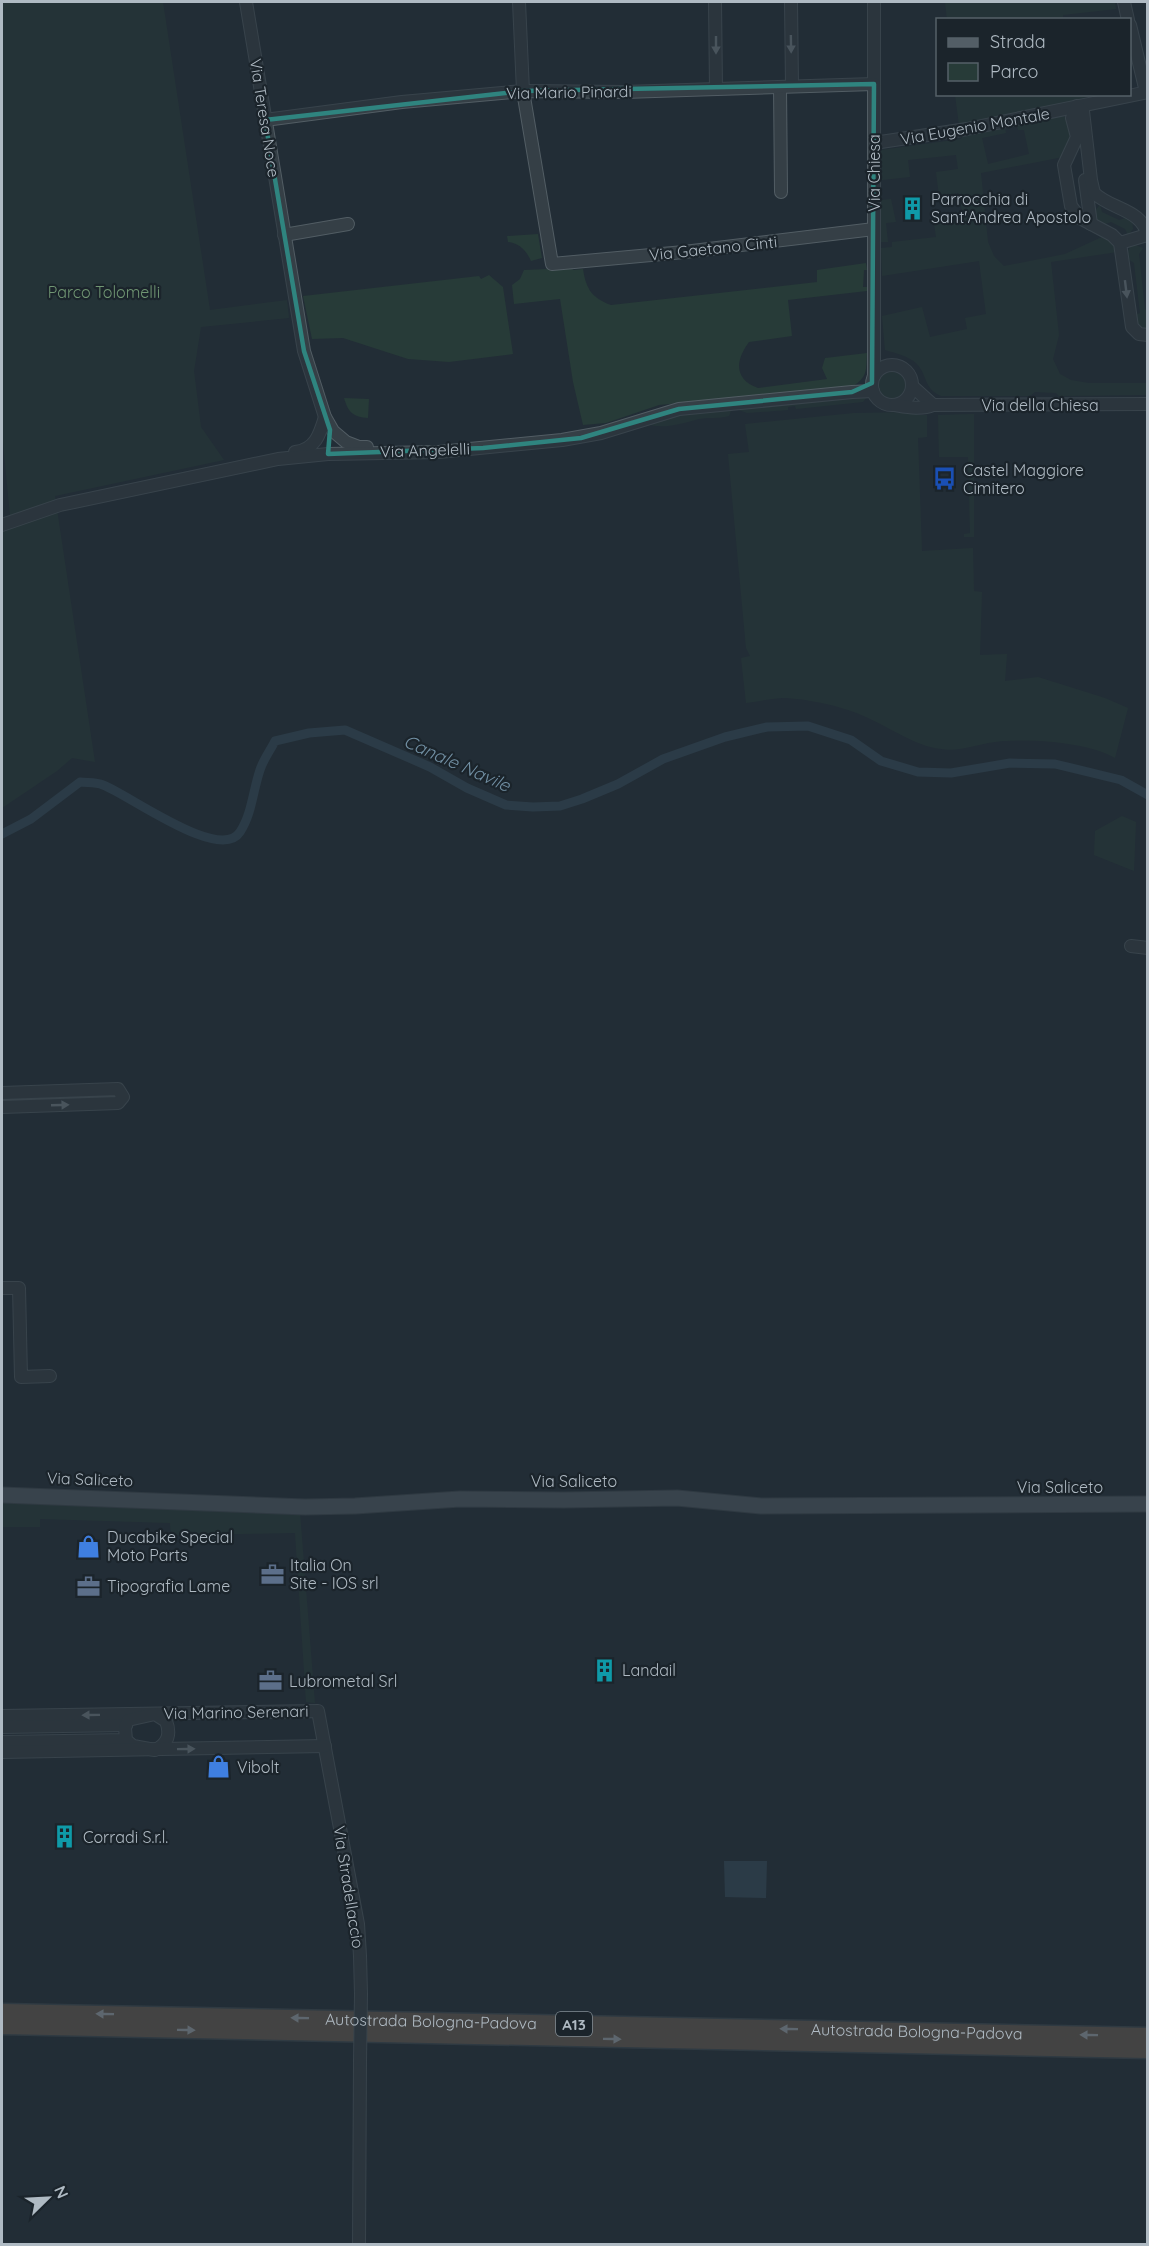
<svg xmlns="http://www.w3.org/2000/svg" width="1149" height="2246" font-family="Quicksand,sans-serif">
<rect width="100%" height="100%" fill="#222d36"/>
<g fill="#273b38">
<polygon points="2,2 163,2 210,310 287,300 289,318 201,327 194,371 201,427 224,460 55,496 95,762 72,758 57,771 2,808 2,530 11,526 2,432"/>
<polygon points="945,2 1115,2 1116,9 1063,15 1063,19 947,20"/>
<polygon points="955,95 1095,95 1056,105 959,125"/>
<path d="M1058 116 1068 117 1073 135 1063 157 981 173 988 242 994 256 1004 266 1065 254 1104 236 1112 242 1117 252 1051 262 1059 335 1053 359 1060 374 1071 380 1089 383H1147V395L1059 396 1056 393 1035 392 1030 396H941C923 388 928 375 916 363 908 356 895 353 885 350L882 316 922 307 930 337 967 329 965 318 986 314 979 261 882 276 881 248 892 247V242L936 237 933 216 962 211 958 193 939 196 936 172 958 169 956 155 908 160 910 177 882 180 881 150 961 139 962 137 1005 128 1006 133 982 138 988 164 1029 154 1024 130H1018L1017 125Z"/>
<polygon points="891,199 896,222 886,223 888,242 881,242 881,200"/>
<polygon points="1100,205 1102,212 1119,220 1129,217 1132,218 1133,229 1128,235 1125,229 1111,222 1102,225 1098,224 1092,214"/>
<path d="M538 234 542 258 531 261C526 250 519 243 508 242L507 236Z"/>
<polygon points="1135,245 1143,248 1139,254 1145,309 1147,311 1147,328 1138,328 1133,316 1140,313 1134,263 1125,257 1130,247"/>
<path d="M866 263 867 270H864L863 287H867V291L788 300 792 336 749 342C735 361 734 379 758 388L827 379 822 368 825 358 867 353C866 370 868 378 851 387L659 405 606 423 583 425 573 382 560 299 514 304 512 285 520 279 524 270 572 268 573 270 583 269C586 289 592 298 611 305L817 282V270Z"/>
<polygon points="489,275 503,287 513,354 449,362 408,359 343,338 312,339 303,296 479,276 481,279"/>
<circle cx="892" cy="385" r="13"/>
<path d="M868 396 863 402 796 409 795 406 788 407V410L747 413 736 409 731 411 729 416C717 419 710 417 699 419 683 423 667 429 650 425L649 423 686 414Z"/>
<path d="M344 398 369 399 368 418C353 417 348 412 344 398Z"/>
<path d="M917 412V415H927V437L918 438 922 551 973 548 974 591 982 592 980 655 1007 654 1005 681 1038 677 1105 698 1128 708 1115 758C1088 742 1027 738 995 742 977 744 960 752 941 749 915 746 891 728 866 717 845 707 806 698 782 698 770 699 758 701 746 703L741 658 750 656 746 648 728 454 749 452 745 424 854 413Z"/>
<polygon points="974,414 974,537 964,537 964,534 970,533 968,457 939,457 938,415"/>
<polygon points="1122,816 1136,822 1134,871 1094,855 1095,831"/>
<polygon points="2,1501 300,1512 315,1703 306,1702 295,1533 171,1535 170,1523 40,1519 40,1527 2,1527"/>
</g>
<polygon fill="#364c5b" points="724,1861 767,1861 766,1898 725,1897"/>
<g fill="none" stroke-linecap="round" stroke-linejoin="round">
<path stroke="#364c5b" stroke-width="9" d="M2 834 31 819 80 782C87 783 96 782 103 785 128 794 220 863 240 832 252 814 253 790 260 770 263 760 270 751 275 741L309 733 345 730 430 767 467 788 506 805 533 807 560 806 582 799 618 784 663 759 725 737 767 727 808 726 851 740 881 761 918 772 951 773 1010 763 1055 764 1121 780 1148 795"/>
<defs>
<g id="minor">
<polyline points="246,2 304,351 325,417 333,431 346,442 359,447 367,447"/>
<polyline points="519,2 523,91 552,264 684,252 874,229"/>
<polyline points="715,2 716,89"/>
<polyline points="791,2 792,86"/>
<polyline points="874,2 874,376"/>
<polyline points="1124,2 1128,20"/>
<polyline points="1130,25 1146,92"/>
<polyline points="780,87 781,192"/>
<polyline points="265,120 402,102 523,91 624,92 874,84"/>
<polyline points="874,143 967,129 1148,92"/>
<polyline points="1085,180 1091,224"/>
<polyline points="284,235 348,224"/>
<path d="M1148 236C1142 209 1112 210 1094 193L1091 180 1083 111 1077 106 1072 118 1077 137 1064 165 1071 206 1080 218 1112 235 1120 243 1132 327 1139 334 1148 335"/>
<polyline points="1120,243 1147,235"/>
<circle cx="892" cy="385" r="20"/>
<polyline points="912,386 933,405"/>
<path d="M895 405C907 407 921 410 933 405L1148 404"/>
<path d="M295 452C315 450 320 434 325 417"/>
<polyline points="2,525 60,505 278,459 328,454 439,452 562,440 601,433 679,409 852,392 873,391"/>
<polyline points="1131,946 1148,948"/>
<polyline points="2,1093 118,1089 123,1097 118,1103 2,1107"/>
<polyline points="2,1288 19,1288 21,1377 50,1376"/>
<polyline points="2,1716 318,1711 358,1924 360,1956 361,1994"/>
<polyline points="2,1727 126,1725"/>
<path d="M2 1742 126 1740 133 1746 155 1750C168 1744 171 1734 166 1721L155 1714 128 1720 125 1728 126 1740"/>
<polyline points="2,1752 325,1746"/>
<polyline points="359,2244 360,2061"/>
</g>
<polyline id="major" points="2,1495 305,1507 355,1506 460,1499 564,1500 677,1498 761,1506 1148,1504"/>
<g id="highway">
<path id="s1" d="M2 2012 1148 2036"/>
<polyline points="2,2026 1148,2050"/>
</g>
</defs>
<use href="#minor" stroke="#525d64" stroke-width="14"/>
<use href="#major" stroke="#3e4850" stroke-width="17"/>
<use href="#highway" stroke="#3f4a51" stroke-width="19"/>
<use href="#minor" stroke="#353f46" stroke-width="12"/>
<use href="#major" stroke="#535e66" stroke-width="15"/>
<use href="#highway" stroke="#6c5e53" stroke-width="16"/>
<defs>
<polyline id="minor-bridge" points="360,2061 361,1994"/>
</defs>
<use href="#minor-bridge" stroke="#525d64" stroke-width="14" stroke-linecap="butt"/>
<use href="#minor-bridge" stroke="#353f46" stroke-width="12"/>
</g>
<defs><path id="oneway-solid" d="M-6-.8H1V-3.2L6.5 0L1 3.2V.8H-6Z" transform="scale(1.5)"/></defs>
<g fill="#78838b">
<use href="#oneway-solid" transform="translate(791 44) rotate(89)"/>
<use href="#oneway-solid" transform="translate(716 45) rotate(90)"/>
<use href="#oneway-solid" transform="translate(1126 289) rotate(83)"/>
<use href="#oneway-solid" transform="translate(60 1105) rotate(-2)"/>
<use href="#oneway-solid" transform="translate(91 1715) rotate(179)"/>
<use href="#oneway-solid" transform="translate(186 1749) rotate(-1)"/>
</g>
<g fill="#a5acb2">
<use href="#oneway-solid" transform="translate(105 2014) rotate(-179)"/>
<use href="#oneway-solid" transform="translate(300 2018) rotate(-179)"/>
<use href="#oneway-solid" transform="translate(789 2029) rotate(-179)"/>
<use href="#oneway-solid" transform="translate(186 2030) rotate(1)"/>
<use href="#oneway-solid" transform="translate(1089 2035) rotate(-179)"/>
<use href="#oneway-solid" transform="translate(612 2039) rotate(1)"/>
</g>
<path d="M0 0H1149V2246H0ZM874 84 872 383 852 392 679 409 581 438 483 448 328 454 330 430 304 351 265 120 523 91Z" fill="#222d36" fill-opacity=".55" fill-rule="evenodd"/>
<path fill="none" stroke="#2f847f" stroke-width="4.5" stroke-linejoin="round" d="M874 84 872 383 852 392 679 409 581 438 483 448 328 454 330 430 304 351 265 120 523 91Z"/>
<defs>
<symbol id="building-bare" viewBox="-9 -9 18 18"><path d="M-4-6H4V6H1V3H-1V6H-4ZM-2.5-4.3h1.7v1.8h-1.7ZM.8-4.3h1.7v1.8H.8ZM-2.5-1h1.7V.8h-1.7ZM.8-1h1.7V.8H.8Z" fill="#0f9aa8" stroke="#1b242b" stroke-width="2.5" paint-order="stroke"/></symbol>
<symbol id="bus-bare" viewBox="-9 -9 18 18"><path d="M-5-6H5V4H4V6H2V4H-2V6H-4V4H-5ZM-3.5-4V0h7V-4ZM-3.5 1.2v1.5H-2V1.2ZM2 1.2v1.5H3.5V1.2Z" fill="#1a4fb4" stroke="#1b242b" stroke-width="2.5" paint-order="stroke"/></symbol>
<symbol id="shop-bare" viewBox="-9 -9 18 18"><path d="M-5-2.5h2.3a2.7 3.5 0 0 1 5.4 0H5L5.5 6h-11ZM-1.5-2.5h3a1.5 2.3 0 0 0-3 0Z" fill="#3f7fe0" stroke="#1b242b" stroke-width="2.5" paint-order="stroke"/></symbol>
<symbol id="office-bare" viewBox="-9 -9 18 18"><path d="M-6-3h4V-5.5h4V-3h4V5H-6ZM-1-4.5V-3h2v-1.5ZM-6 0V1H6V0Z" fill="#5c6f8a" stroke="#1b242b" stroke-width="2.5" paint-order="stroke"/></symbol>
</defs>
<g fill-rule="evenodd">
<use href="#building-bare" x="896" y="192" width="33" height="33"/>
<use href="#bus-bare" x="928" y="462" width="33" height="33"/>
<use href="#shop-bare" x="72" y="1530" width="33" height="33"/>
<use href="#office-bare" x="256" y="1558" width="33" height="33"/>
<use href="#office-bare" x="72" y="1570" width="33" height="33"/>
<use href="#building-bare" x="588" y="1654" width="33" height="33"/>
<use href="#office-bare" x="254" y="1664" width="33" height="33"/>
<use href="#shop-bare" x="202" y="1750" width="33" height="33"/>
<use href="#building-bare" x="48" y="1820" width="33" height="33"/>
</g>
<g text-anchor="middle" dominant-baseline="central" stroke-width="4.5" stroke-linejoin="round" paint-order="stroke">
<rect fill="#1b242b" stroke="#838d95" stroke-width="1.5" x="556" y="2012" width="36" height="24" rx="4.5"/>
<g font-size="15" font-weight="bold" fill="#afbac3">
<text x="574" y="2024">A13</text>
</g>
<g font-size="16" fill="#afbac3" stroke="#1b242b">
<text transform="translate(569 92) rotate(-1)">Via Mario Pinardi</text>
<text transform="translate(265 118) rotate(81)">Via Teresa Noce</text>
<text transform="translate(975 126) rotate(-10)">Via Eugenio Montale</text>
<text transform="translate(874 173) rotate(-90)">Via Chiesa</text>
<text transform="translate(713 248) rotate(-6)">Via Gaetano Cinti</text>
<text x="1040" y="405">Via della Chiesa</text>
<text transform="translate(425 450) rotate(-2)">Via Angelelli</text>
<text transform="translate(90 1479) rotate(2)">Via Saliceto</text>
<text x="574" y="1481">Via Saliceto</text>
<text x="1060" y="1487">Via Saliceto</text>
<text transform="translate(236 1712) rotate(-1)">Via Marino Serenari</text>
<text transform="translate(349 1887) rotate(81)">Via Stradellaccio</text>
<text stroke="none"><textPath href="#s1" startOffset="429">Autostrada Bologna-Padova</textPath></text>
<text stroke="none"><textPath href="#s1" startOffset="915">Autostrada Bologna-Padova</textPath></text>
</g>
<g font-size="16" fill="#afbac3" stroke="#1b242b" text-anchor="start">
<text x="931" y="199">Parrocchia di<tspan x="931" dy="18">Sant'Andrea Apostolo</tspan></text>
<text x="963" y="470">Castel Maggiore<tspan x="963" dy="18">Cimitero</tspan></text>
<text x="107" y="1537">Ducabike Special<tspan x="107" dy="18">Moto Parts</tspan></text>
<text x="290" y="1565">Italia On<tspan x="290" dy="18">Site - IOS srl</tspan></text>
<text x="107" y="1586">Tipografia Lame</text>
<text x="622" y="1670">Landail</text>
<text x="289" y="1681">Lubrometal Srl</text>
<text x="237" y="1767">Vibolt</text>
<text x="83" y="1837">Corradi S.r.l.</text>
</g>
<g font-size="16" fill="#709673" stroke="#1b242b">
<text x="104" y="292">Parco Tolomelli</text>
</g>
<g font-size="18" font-style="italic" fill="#7290a4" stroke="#1b242b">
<text transform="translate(457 763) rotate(24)">Canale Navile</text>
</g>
</g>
<rect width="1149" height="2246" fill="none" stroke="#afbac3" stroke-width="6"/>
<rect x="936" y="18" width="195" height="78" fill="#1b242b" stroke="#566068" stroke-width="1.5"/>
<rect x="948" y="38" width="30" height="9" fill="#535e66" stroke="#566068" stroke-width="1.5"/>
<text x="990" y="48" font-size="18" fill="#afbac3">Strada</text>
<rect x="948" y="63" width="30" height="18" fill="#273b38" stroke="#566068" stroke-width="1.5"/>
<text x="990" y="78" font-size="18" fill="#afbac3">Parco</text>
<g transform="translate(48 2198) rotate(66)" stroke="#1b242b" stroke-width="4.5" paint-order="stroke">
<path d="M0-4.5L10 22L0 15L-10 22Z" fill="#afbac3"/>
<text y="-9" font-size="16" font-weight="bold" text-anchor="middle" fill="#afbac3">N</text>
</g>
</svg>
